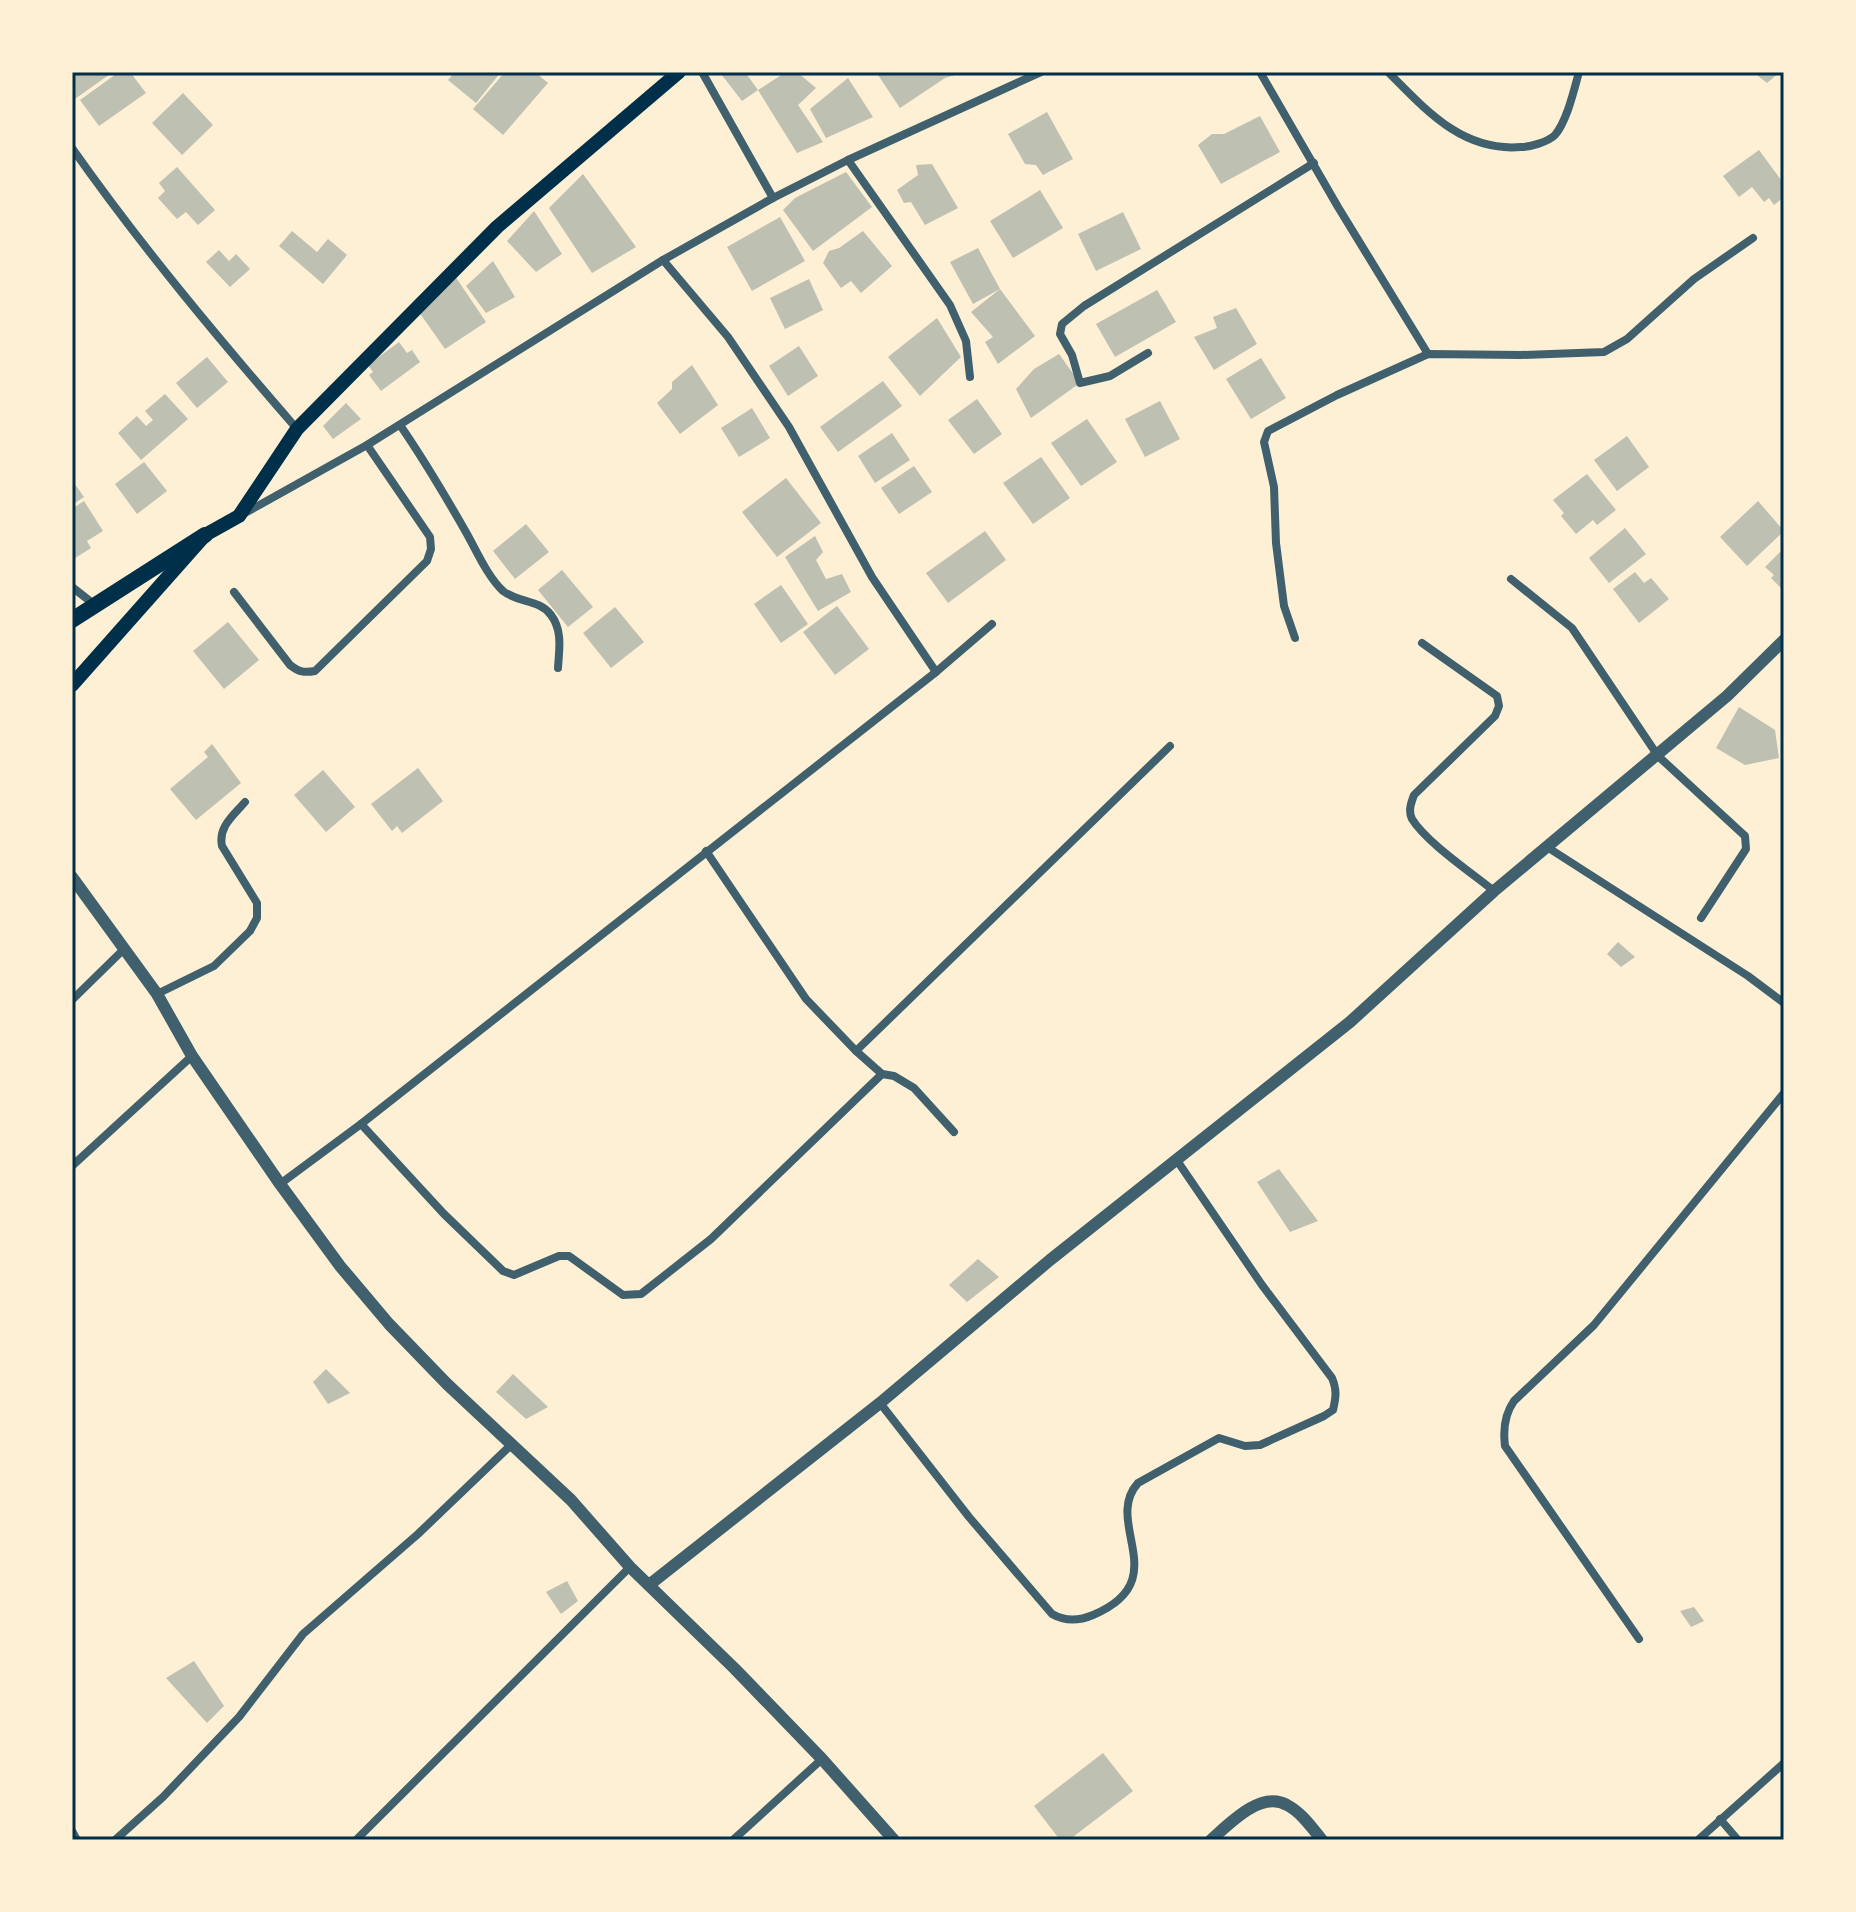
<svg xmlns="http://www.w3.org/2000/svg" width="1856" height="1912" font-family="'Public Sans',sans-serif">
<rect width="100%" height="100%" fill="#fdf0d5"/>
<g fill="#bec0b2">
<polygon points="72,72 113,72 72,101"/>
<polygon points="119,72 130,72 146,93 99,126 80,100"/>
<polygon points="455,72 501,72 476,103 448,80"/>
<polygon points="505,72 535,72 548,83 503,135 473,109"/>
<polygon points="724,72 745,72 758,90 742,101 721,74"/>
<polygon points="786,72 797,72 816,88 798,105 823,142 797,153 758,90"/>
<polygon points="876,72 961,72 962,73 945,78 900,108"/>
<polygon points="1753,72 1780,72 1767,83"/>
<polygon points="848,78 873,117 826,138 810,109"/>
<polygon points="183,93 213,125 182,155 152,123"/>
<polygon points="1047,112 1073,159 1043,175 1036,165 1025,164 1008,134"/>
<polygon points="1260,116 1280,152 1221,184 1198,145 1212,134 1224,134"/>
<polygon points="1759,150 1784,184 1784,197 1774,205 1769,198 1764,202 1752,187 1739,197 1723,176"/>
<polygon points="932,164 958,208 925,225 911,202 904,203 897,190 918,175 916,165"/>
<polygon points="177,167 215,210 198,225 186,212 177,219 158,198 165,191 159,183"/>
<polygon points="846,172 872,207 813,251 783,210 795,198"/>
<polygon points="583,174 636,247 592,273 549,208"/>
<polygon points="1040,190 1063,228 1013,258 990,221"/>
<polygon points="534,211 562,254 536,272 507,241"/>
<polygon points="1123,212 1141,249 1096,271 1078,234"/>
<polygon points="780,217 805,261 752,291 727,247"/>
<polygon points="292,231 317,252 328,239 347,255 323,284 279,246"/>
<polygon points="863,231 892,266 861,293 851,281 841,288 823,263 829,251 839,248"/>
<polygon points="978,248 1000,289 973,304 950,262"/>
<polygon points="219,250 229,261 236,254 250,269 230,287 206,262"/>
<polygon points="493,261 515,297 486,313 466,286"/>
<polygon points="455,276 486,322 445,349 419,312"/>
<polygon points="809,279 823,310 785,329 770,298"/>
<polygon points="1000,289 1035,336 998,364 985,342 993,337 971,312"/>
<polygon points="1157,290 1176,322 1115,357 1096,324"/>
<polygon points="1236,308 1257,344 1214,370 1194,337 1217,328 1213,317"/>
<polygon points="937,318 961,357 920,396 888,357"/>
<polygon points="399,342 407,353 412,350 420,362 381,391 369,375 373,372 368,365"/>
<polygon points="799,346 818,376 788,396 769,366"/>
<polygon points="1059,354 1080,383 1031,418 1016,389 1034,369"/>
<polygon points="207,357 228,382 197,408 176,383"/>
<polygon points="1261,358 1286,398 1251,419 1226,379"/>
<polygon points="692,365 718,405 680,434 657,403 672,389 672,382"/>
<polygon points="883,381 902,406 838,452 820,427"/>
<polygon points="165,394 188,419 141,460 118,433 137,416 146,426 153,420 145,411"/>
<polygon points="977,399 1002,434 974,454 948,420"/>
<polygon points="1160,401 1180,439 1145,457 1125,419"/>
<polygon points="346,403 361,419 333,439 323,426"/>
<polygon points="752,408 770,438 739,457 721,428"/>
<polygon points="1087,419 1117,462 1081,486 1051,443"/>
<polygon points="892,433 910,460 875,483 858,456"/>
<polygon points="1627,436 1649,467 1617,491 1594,460"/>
<polygon points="1041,457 1070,498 1033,524 1003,483"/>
<polygon points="144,462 167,491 137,514 115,484"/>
<polygon points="914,466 932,492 899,514 881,488"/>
<polygon points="1587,474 1616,510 1597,525 1593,520 1576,534 1561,516 1564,513 1553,500"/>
<polygon points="786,478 821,523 777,557 742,512"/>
<polygon points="72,480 84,497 72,505"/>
<polygon points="84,501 103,531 87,541 91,548 72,560 72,509"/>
<polygon points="1758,501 1784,531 1747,566 1720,537"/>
<polygon points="526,524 549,552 515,579 493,551"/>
<polygon points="1625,528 1646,554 1609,583 1589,558"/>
<polygon points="985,531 1006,560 948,603 926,573"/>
<polygon points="815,536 823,552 816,560 826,579 842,574 851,592 818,611 785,557"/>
<polygon points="1784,548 1784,591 1771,578 1774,575 1765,567"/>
<polygon points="562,570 593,607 568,627 538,590"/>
<polygon points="1635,572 1644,583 1651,578 1669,599 1639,623 1613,589"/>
<polygon points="781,585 808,624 781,643 754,604"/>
<polygon points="837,606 869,649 835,675 803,632"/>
<polygon points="615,607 644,642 611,668 583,633"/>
<polygon points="228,622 259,660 224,689 193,651"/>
<polygon points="1739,707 1775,730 1779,758 1745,765 1716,748"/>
<polygon points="212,744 241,783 196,820 170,789 208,757 204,752"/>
<polygon points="418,768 443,801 402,833 397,826 392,831 371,804"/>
<polygon points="323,770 355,807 326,832 294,795"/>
<polygon points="1618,942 1635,957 1621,967 1607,954"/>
<polygon points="1279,1169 1318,1221 1290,1232 1257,1182"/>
<polygon points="978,1259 999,1277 967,1302 949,1285"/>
<polygon points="326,1369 350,1393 328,1404 313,1382"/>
<polygon points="513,1374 548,1407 526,1419 496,1392"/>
<polygon points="567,1581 578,1601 561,1614 546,1592"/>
<polygon points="1694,1607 1704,1621 1691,1627 1680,1611"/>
<polygon points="194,1661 224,1706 207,1723 166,1678"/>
<polygon points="1103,1753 1133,1791 1069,1840 1060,1840 1034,1806"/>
</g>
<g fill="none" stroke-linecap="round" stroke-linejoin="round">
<g stroke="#3f606c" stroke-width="8">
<polyline points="702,72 773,198"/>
<polyline points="1260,72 1338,207 1428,354"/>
<path d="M1388 72C1426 110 1462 152 1521 147 1530 147 1548 142 1555 135 1567 121 1574 90 1579 72"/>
<path d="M72 148C141 246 218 338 297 429"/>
<polyline points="848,160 950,305 966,341 970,377"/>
<polyline points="663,260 728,337 789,427 872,577 936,672"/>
<polyline points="1148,353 1110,376 1080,383 1072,355 1060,334 1062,324 1084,306 1314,163"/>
<path d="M400 425C424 460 446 497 467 534 477 552 488 577 503 591 518 603 539 599 551 615 563 631 559 650 558 668"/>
<polyline points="245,513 367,445 663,260 773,198 848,160 1041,72"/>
<polyline points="1511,579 1572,628 1658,756 1745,836 1746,849 1701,918"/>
<polyline points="72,587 95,605"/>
<path d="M234 592 290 665C299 672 304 673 315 671L427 561 431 549 430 537 367 445"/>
<polyline points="1295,638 1284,606 1276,543 1274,487 1264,442 1268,431 1337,395 1428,354 1521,355 1604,352 1627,339 1694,279 1753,238"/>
<path d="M1422 643 1497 696 1499 706 1495 716 1414 795C1411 803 1408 811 1412 819 1426 842 1472 873 1494 891"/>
<polyline points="1547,847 1748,976 1784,1003"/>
<polyline points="706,851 806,999 856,1051 1170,746"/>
<path d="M157 994 214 966 250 931 257 918V903L222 846C218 827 233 816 245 802"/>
<polyline points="72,1000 124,949"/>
<polyline points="856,1051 882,1074 894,1076 914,1088 954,1132"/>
<polyline points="361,1124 444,1214 503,1271 514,1275 559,1256 569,1256 623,1295 641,1294 711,1239 882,1074"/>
<polyline points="72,1166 192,1056"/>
<polyline points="280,1184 361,1124 936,672 992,624"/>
<path d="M880 1403 969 1517 1052 1614C1066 1622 1079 1621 1093 1615 1176 1580 1102 1523 1138 1483L1219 1438 1245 1446 1260 1445 1324 1416 1333 1410C1336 1397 1337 1390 1332 1378L1262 1285 1176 1159"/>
<path d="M1639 1639 1505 1446C1503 1430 1504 1415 1514 1401L1594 1325 1784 1093"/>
<polyline points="1720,1819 1738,1840"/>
<polyline points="72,1831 77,1840"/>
<polyline points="115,1840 163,1797 239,1717 303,1634 418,1534 511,1445"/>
<polyline points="356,1840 630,1567"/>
<polyline points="733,1840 822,1759"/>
<polyline points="1698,1840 1784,1763"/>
</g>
<g stroke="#3f606c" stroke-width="12">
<polyline points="72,877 157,994 192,1056 280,1184 340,1266 389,1324 447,1384 571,1500 630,1567 735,1669 822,1759 894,1840"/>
<polyline points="649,1585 880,1403 1050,1260 1350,1022 1494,891 1727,696 1784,640"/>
<path d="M1211 1840C1229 1824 1261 1790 1287 1805 1301 1812 1312 1828 1322 1840"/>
</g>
<polyline stroke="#003049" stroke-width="14" points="72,685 205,535 239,516 297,429 497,227 679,72"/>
<polyline stroke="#003049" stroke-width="16" points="72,620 205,535"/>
</g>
<rect width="1856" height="1912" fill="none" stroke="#fdf0d5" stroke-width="148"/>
<rect x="74" y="74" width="1708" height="1764" fill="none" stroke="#003049" stroke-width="3"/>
</svg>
